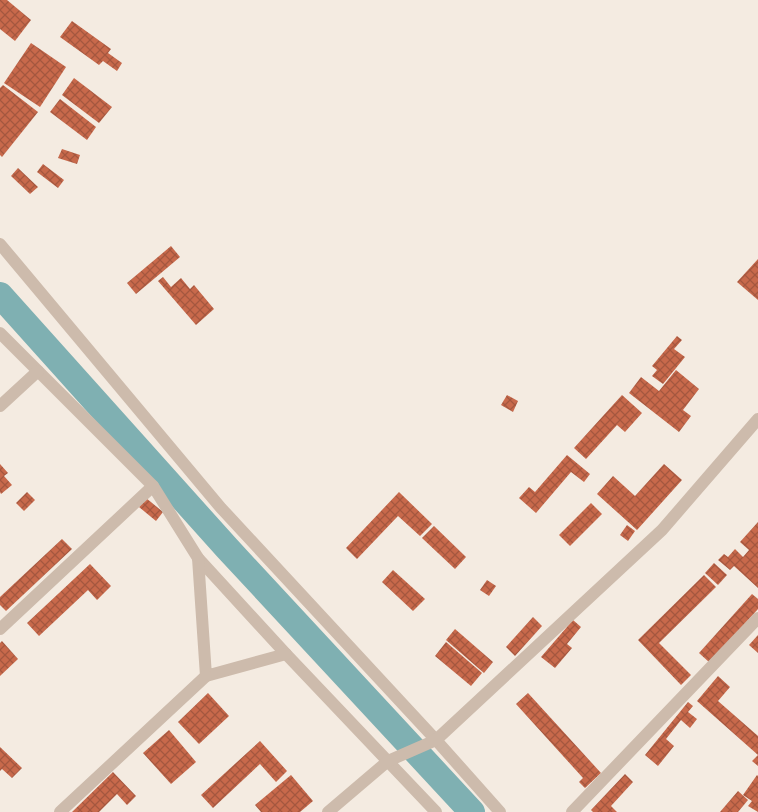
<svg xmlns="http://www.w3.org/2000/svg" width="758" height="812" font-family="Barlow,sans-serif">
<defs>
<pattern id="building-cross-hatch" width="8" height="8" patternUnits="userSpaceOnUse" patternTransform="scale(1.25)"><rect width="8" height="8" fill="#c8694b"/><path d="M0 0l8 8M0 8l8-8" fill="none" stroke="#a4573f"/></pattern>
</defs>
<rect width="100%" height="100%" fill="#f4ebe1"/>
<g fill="none" stroke-linecap="round" stroke-linejoin="round">
<polyline stroke="#7fb0b2" stroke-width="26" points="0,295 227,548 472,812"/>
</g>
<g fill="url(#building-cross-hatch)">
<polygon points="0,0 7,0 31,20 15,41 0,29"/>
<polygon points="72,21 111,49 108,53 122,63 117,71 103,61 99,65 60,37"/>
<polygon points="31,43 66,67 40,107 4,83"/>
<polygon points="74,78 112,107 99,123 62,95"/>
<polygon points="3,85 38,112 2,157 0,155 0,88"/>
<polygon points="60,99 96,127 87,140 50,112"/>
<polygon points="62,149 80,155 77,164 58,158"/>
<polygon points="43,164 64,180 58,188 37,172"/>
<polygon points="18,168 38,187 30,194 11,176"/>
<polygon points="171,246 180,257 136,294 127,283"/>
<polygon points="758,259 758,300 737,282"/>
<polygon points="163,277 171,287 181,278 190,289 194,285 214,309 196,325 158,281"/>
<polygon points="677,336 682,340 674,349 685,357 663,384 652,376 657,370 652,366"/>
<polygon points="676,370 699,389 683,410 691,416 679,432 629,393 641,377 659,391"/>
<polygon points="507,395 518,401 513,412 501,405"/>
<polygon points="622,395 642,413 625,432 617,425 586,459 574,448"/>
<polygon points="567,455 590,474 584,482 571,472 536,513 519,498 529,487 535,492"/>
<polygon points="0,464 8,473 4,476 12,485 1,494 0,492"/>
<polygon points="664,464 682,480 637,530 597,494 613,476 635,496"/>
<polygon points="27,492 35,500 24,511 16,503"/>
<polygon points="399,492 432,524 420,536 398,516 357,559 346,548"/>
<polygon points="146,498 163,512 156,521 139,507"/>
<polygon points="591,503 602,514 570,546 559,535"/>
<polygon points="758,522 758,588 734,566 730,570 718,560 724,554 728,557 735,549 743,557 749,550 740,542"/>
<polygon points="627,525 635,531 628,541 620,535"/>
<polygon points="434,526 466,557 455,569 422,538"/>
<polygon points="62,539 72,549 6,611 0,605 0,597"/>
<polygon points="714,563 727,575 718,585 705,573"/>
<polygon points="90,564 111,586 97,600 88,590 39,636 27,623"/>
<polygon points="393,570 425,599 413,611 382,582"/>
<polygon points="704,575 716,587 659,643 691,675 681,685 638,640"/>
<polygon points="487,580 496,586 489,596 480,590"/>
<polygon points="752,594 758,599 758,609 710,663 699,653"/>
<polygon points="533,617 542,626 515,656 506,647"/>
<polygon points="573,620 581,627 567,644 572,648 555,668 541,657"/>
<polygon points="455,629 493,662 484,673 446,640"/>
<polygon points="758,635 758,653 749,645"/>
<polygon points="2,641 18,659 0,676 0,643"/>
<polygon points="446,642 482,673 471,686 435,656"/>
<polygon points="718,676 730,687 718,701 758,736 758,766 752,761 758,755 697,701"/>
<polygon points="208,693 229,716 199,744 178,722"/>
<polygon points="528,693 601,773 585,788 579,782 583,778 516,704"/>
<polygon points="688,702 693,706 688,712 697,719 690,728 681,720 666,739 674,746 658,766 645,755"/>
<polygon points="169,730 196,762 171,784 143,753"/>
<polygon points="260,741 287,771 276,782 260,764 213,808 201,795"/>
<polygon points="0,747 22,768 12,778 2,769 0,771"/>
<polygon points="113,772 136,796 127,805 117,794 99,812 72,812"/>
<polygon points="625,774 633,782 611,806 617,812 593,812 591,810"/>
<polygon points="291,775 313,801 300,812 261,812 255,805"/>
<polygon points="757,775 758,776 758,812 748,806 752,801 743,795"/>
<polygon points="738,791 748,800 738,812 720,812"/>
</g>
<g fill="none" stroke-linecap="round" stroke-linejoin="round">
<g stroke="#cdbbac" stroke-width="12">
<polyline points="0,244 221,508 436,740 500,812"/>
<polyline points="0,333 153,486 198,558 286,654 436,812"/>
<polyline points="0,406 38,371"/>
<polyline points="198,558 206,676 286,654"/>
<polyline points="0,629 153,486"/>
<polyline points="60,812 206,676"/>
<polyline points="328,812 388,761 436,740 662,530 758,419"/>
<polyline points="572,812 758,618"/>
</g>
</g>
</svg>
